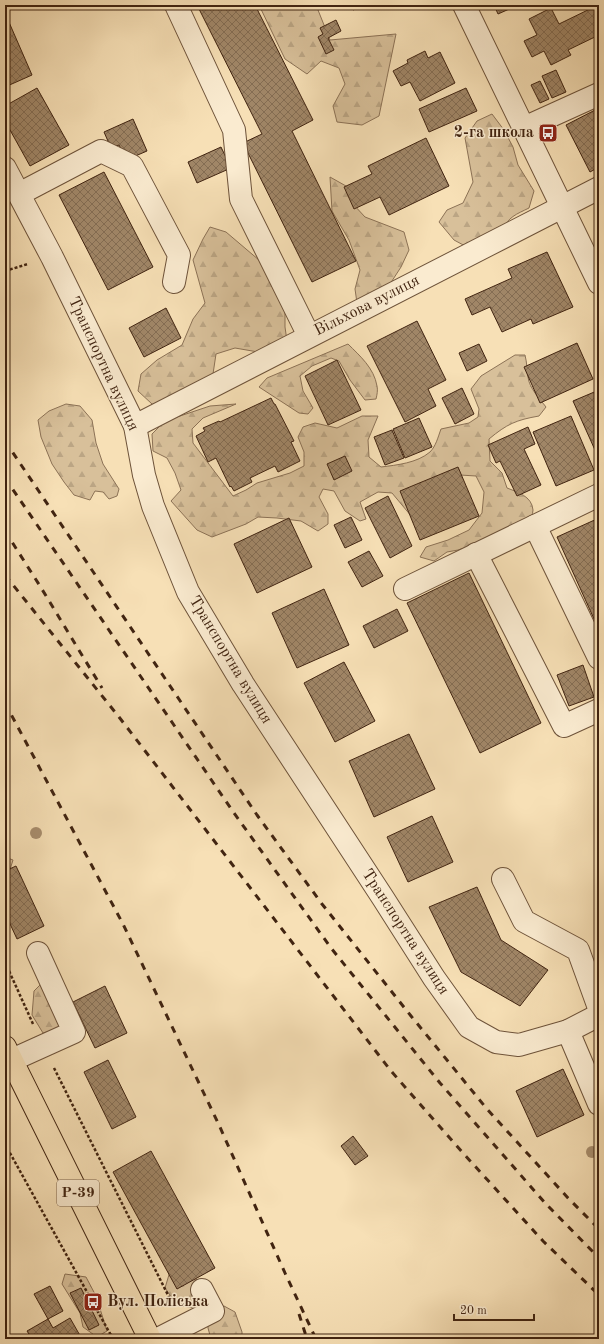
<svg xmlns="http://www.w3.org/2000/svg" width="604" height="1344" font-family="'Old Standard TT',serif">
<defs>
<pattern id="forest-firs" width="22" height="20" patternUnits="userSpaceOnUse"><rect width="22" height="20" fill="#d8c09a"/><path d="M5 1l3.5 6h-7zM16 11l3.5 6h-7z" fill="#bba584"/></pattern>
<pattern id="building-cross-hatch" width="8" height="8" patternUnits="userSpaceOnUse"><rect width="8" height="8" fill="#a08667"/><path d="M0 0l8 8M0 8l8-8" fill="none" stroke="#846d53"/></pattern>
</defs>
<rect width="100%" height="100%" fill="#f7e0b6"/>
<filter id="stains"><feTurbulence type="fractalNoise" baseFrequency=".005" numOctaves="4"/><feColorMatrix values="0 0 0 0 .2 0 0 0 0 .09 0 0 0 0 .02 0 0 0 .5 -.17"/></filter>
<radialGradient id="worn" r=".72"><stop offset=".6" stop-color="#630" stop-opacity="0"/><stop offset="1" stop-color="#630" stop-opacity=".3"/></radialGradient>
<g fill="url(#forest-firs)" stroke="#8c7256">
<polygon points="259,5 316,5 330,40 396,34 379,116 362,125 337,122 333,106 345,84 339,68 321,61 307,74 285,59"/>
<path d="M492 114 504 130 513 147 518 165 534 191 529 208C517 214 507 217 503 231L467 247 454 240 439 222 447 210 463 203 473 182 465 138 477 121Z"/>
<polygon points="330,177 346,186 353,204 365,217 404,232 409,250 401,267 390,284 357,303 355,289 360,270 349,240 332,211"/>
<polygon points="210,227 226,232 266,266 285,302 285,327 287,341 258,352 235,348 216,354 213,374 170,412 152,404 138,391 141,374 157,360 182,345 193,319 205,303 193,260 203,239"/>
<path d="M348 344C360 356 374 368 377 386 378 390 377 395 376 399L365 400 350 380 339 361 331 358 312 366 300 376 303 391 313 408 308 414 299 413 259 387 267 378Z"/>
<path d="M515 355H525C527 363 527 370 528 377 529 388 540 399 546 407L539 416C516 420 507 424 489 439L490 461 502 473 507 488C517 492 532 496 533 510 533 514 530 521 529 525L458 550 447 552 434 561 420 557 426 547 448 540 469 530 482 513 484 492 476 476 460 475 412 517 392 493 378 492 360 502 366 519 360 521 345 511 334 491 323 489 319 497 328 514V524L318 531 301 521 277 518 258 517 246 524 212 537 197 530 171 501 181 490 175 473 167 458 153 451 152 434 165 421 210 406 236 404 203 418 192 429 193 443 233 496 246 490 257 483 290 473 304 466V452L298 437 303 427 315 423 337 428 362 416H378L368 440 369 457 381 467C397 465 417 463 430 452 436 446 438 437 441 429L469 423 478 417 479 409 471 389 481 376Z"/>
<polygon points="66,404 80,406 92,420 96,443 103,464 119,489 117,496 109,499 103,492 95,491 90,500 74,495 64,482 52,464 41,437 38,420 49,411"/>
<polygon points="5,857 13,860 7,879 5,880"/>
<polygon points="49,976 66,1027 43,1033 32,1015 34,991"/>
<polygon points="171,1268 182,1271 199,1281 208,1301 195,1308 177,1305 165,1288"/>
<polygon points="65,1274 86,1277 96,1296 107,1331 97,1337 83,1327 80,1313 62,1284"/>
<polygon points="224,1306 235,1312 242,1332 242,1339 211,1339 208,1328 208,1314"/>
</g>
<g fill="url(#building-cross-hatch)" stroke="#412411">
<polygon points="197,5 255,5 313,120 292,131 356,261 312,282 243,143 262,134"/>
<polygon points="351,5 365,5 353,10"/>
<polygon points="494,5 516,5 516,6 498,14"/>
<polygon points="594,7 599,7 599,35 568,50 571,55 551,65 544,51 532,57 524,41 537,35 529,19 551,8 559,24"/>
<polygon points="5,13 32,75 5,87"/>
<polygon points="336,20 341,31 328,38 334,50 326,54 318,37 323,34 320,28"/>
<polygon points="425,51 428,58 440,52 455,83 420,101 410,82 401,86 393,71 408,63 407,60"/>
<polygon points="556,70 566,92 552,98 542,76"/>
<polygon points="540,81 549,99 540,103 531,85"/>
<polygon points="37,88 69,145 30,166 5,121 5,106"/>
<polygon points="466,88 477,111 429,132 419,109"/>
<polygon points="599,108 599,167 590,172 566,125"/>
<polygon points="133,119 147,151 126,160 119,145 111,148 104,132"/>
<polygon points="426,138 449,186 389,215 380,197 354,209 344,187 372,174 368,166"/>
<polygon points="221,147 231,168 197,183 188,162"/>
<polygon points="104,172 153,267 108,290 59,195"/>
<polygon points="547,252 573,307 533,324 531,319 502,332 490,307 472,315 465,299 512,278 508,269"/>
<polygon points="166,308 181,338 144,357 129,328"/>
<polygon points="417,321 446,380 428,389 436,406 405,422 367,346"/>
<polygon points="577,343 593,379 540,403 524,367"/>
<polygon points="479,344 487,361 467,371 459,353"/>
<polygon points="337,360 361,410 328,425 305,376"/>
<polygon points="462,388 474,414 455,424 442,398"/>
<polygon points="599,390 599,459 573,401"/>
<polygon points="271,398 274,404 275,404 294,441 291,442 300,461 278,472 275,466 250,478 252,482 234,491 231,486 230,487 216,458 208,462 196,436 205,431 203,428 219,421 220,422"/>
<polygon points="571,416 594,470 556,486 533,432"/>
<polygon points="419,418 432,447 405,458 393,429"/>
<polygon points="528,427 535,444 524,449 541,485 517,496 500,461 496,463 488,445"/>
<polygon points="392,430 404,458 385,465 374,437"/>
<polygon points="345,456 352,471 334,480 327,464"/>
<polygon points="458,467 479,516 420,540 400,491"/>
<polygon points="388,496 412,546 390,558 365,508"/>
<polygon points="351,517 362,540 345,548 334,525"/>
<polygon points="289,518 312,567 257,593 234,544"/>
<polygon points="599,518 599,630 557,537"/>
<polygon points="369,551 383,576 362,587 348,562"/>
<polygon points="469,573 541,723 480,753 407,603"/>
<polygon points="324,589 349,645 297,668 272,613"/>
<polygon points="397,609 408,631 374,648 363,626"/>
<polygon points="344,662 375,721 335,742 304,683"/>
<polygon points="583,665 594,697 569,706 557,675"/>
<polygon points="409,734 435,789 374,817 349,761"/>
<polygon points="432,816 453,862 408,882 387,837"/>
<polygon points="16,866 44,926 17,939 5,913 5,871"/>
<polygon points="477,887 501,940 548,970 520,1006 461,972 429,907"/>
<polygon points="105,986 127,1033 95,1048 73,1002"/>
<polygon points="108,1060 136,1117 112,1129 84,1072"/>
<polygon points="563,1069 584,1115 537,1137 516,1091"/>
<polygon points="353,1136 368,1156 355,1165 341,1146"/>
<polygon points="151,1151 215,1268 177,1289 113,1172"/>
<polygon points="50,1286 63,1311 48,1319 34,1294"/>
<polygon points="81,1288 99,1325 89,1330 70,1293"/>
<polygon points="70,1318 82,1339 32,1339 27,1331 48,1319 53,1328"/>
</g>
<g fill="none" stroke-linecap="round" stroke-linejoin="round">
<defs>
<g id="minor">
<polyline points="176,5 234,130 241,199 309,336"/>
<polyline points="464,5 599,283"/>
<polyline points="524,128 599,94"/>
<polyline points="5,168 52,257 135,426 144,475 153,506 188,592 243,684 383,898 434,978 469,1027 496,1042 519,1045 568,1031"/>
<polyline points="19,194 101,151 132,166 179,255 174,282"/>
<polyline points="135,426 599,188"/>
<polyline points="535,526 599,658"/>
<polyline points="476,554 564,726 599,710"/>
<polyline points="405,589 599,495"/>
<polyline points="503,879 524,921 578,950 599,1008"/>
<polyline points="599,1015 568,1031 599,1104"/>
<polyline points="12,1060 74,1032 38,953"/>
<polyline points="158,1339 213,1311 202,1290"/>
</g>
<polyline id="major" points="5,1047 150,1339"/>
</defs>
<use href="#minor" stroke="#6e533a" stroke-width="24"/>
<use href="#major" stroke="#412411" stroke-width="24"/>
<g stroke="#412411" stroke-width="2.5" stroke-dasharray="3 2" stroke-linecap="butt">
<polyline points="5,271 28,264"/>
<polyline points="5,962 33,1024"/>
<polyline points="54,1068 173,1305"/>
<polyline points="5,1144 113,1339"/>
<polyline points="101,1339 111,1333"/>
</g>
<use href="#minor" stroke="#faebd0" stroke-width="22"/>
<use href="#major" stroke="#f7e0b6" stroke-width="22"/>
<g stroke="#412411" stroke-width="3" stroke-dasharray="7 7" stroke-linecap="butt">
<polyline points="5,441 257,815 322,904 411,1016 487,1109 568,1198 599,1229"/>
<polyline points="5,478 234,813 331,948 440,1083 546,1204 599,1258"/>
<polyline points="5,531 40,586 102,688"/>
<polyline points="5,575 119,717 391,1071 463,1153 543,1241 599,1295"/>
<polyline points="5,703 123,924 219,1125 285,1273 316,1339"/>
<polyline points="299,1314 307,1339"/>
</g>
</g>
<g fill="#a88e6e">
<circle cx="36" cy="833" r="6"/>
<circle cx="592" cy="1152" r="6"/>
</g>
<defs>
<symbol id="bus-square" viewBox="-11 -11 22 22"><rect x="-9" y="-9" width="18" height="18" rx="4" fill="#8f2418" stroke="#faebd0"/><path d="M-5-6H5V4H4V6H2V4H-2V6H-4V4H-5ZM-3.5-4V0h7V-4ZM-3.5 1.2v1.5H-2V1.2ZM2 1.2v1.5H3.5V1.2Z" fill="#fff"/></symbol>
</defs>
<g fill-rule="evenodd">
<use href="#bus-square" x="537" y="122" width="22" height="22"/>
<use href="#bus-square" x="82" y="1291" width="22" height="22"/>
</g>
<g text-anchor="middle" dominant-baseline="central" stroke-width="3" stroke-linejoin="round" paint-order="stroke">
<rect fill="#faebd0" stroke="#78604a" stroke-width="1" x="57" y="1180" width="42" height="26" rx="3"/>
<g font-size="15" font-weight="bold" fill="#412411">
<text x="78" y="1193">Р-39</text>
</g>
<g font-size="16" font-weight="bold" fill="#412411" stroke="#faebd0" text-anchor="end">
<text x="534" y="133">2-га школа</text>
<text x="107" y="1302" text-anchor="start">Вул. Поліська</text>
</g>
<g font-size="16" fill="#412411" stroke="#faebd0">
<text transform="translate(367 306) rotate(-27)">Вільхова вулиця</text>
<text transform="translate(103 364) rotate(65)">Транспортна вулиця</text>
<text transform="translate(230 660) rotate(59)">Транспортна вулиця</text>
<text transform="translate(405 932) rotate(57)">Транспортна вулиця</text>
</g>
</g>
<rect width="604" height="1344" fill="none" stroke="#f7e0b6" stroke-width="20"/>
<rect x="6" y="6" width="592" height="1332" fill="none" stroke="#412411" stroke-width="2"/>
<rect x="10" y="10" width="584" height="1324" fill="none" stroke="#412411"/>
<path d="M454 1314v6h80v-6" fill="none" stroke="#412411" stroke-width="2"/>
<text x="460" y="1314" font-size="12" fill="#412411" stroke="#faebd0" stroke-width="3" paint-order="stroke">20 m</text>
<rect width="100%" height="100%" filter="url(#stains)"/>
<rect width="100%" height="100%" fill="url(#worn)"/>
</svg>
